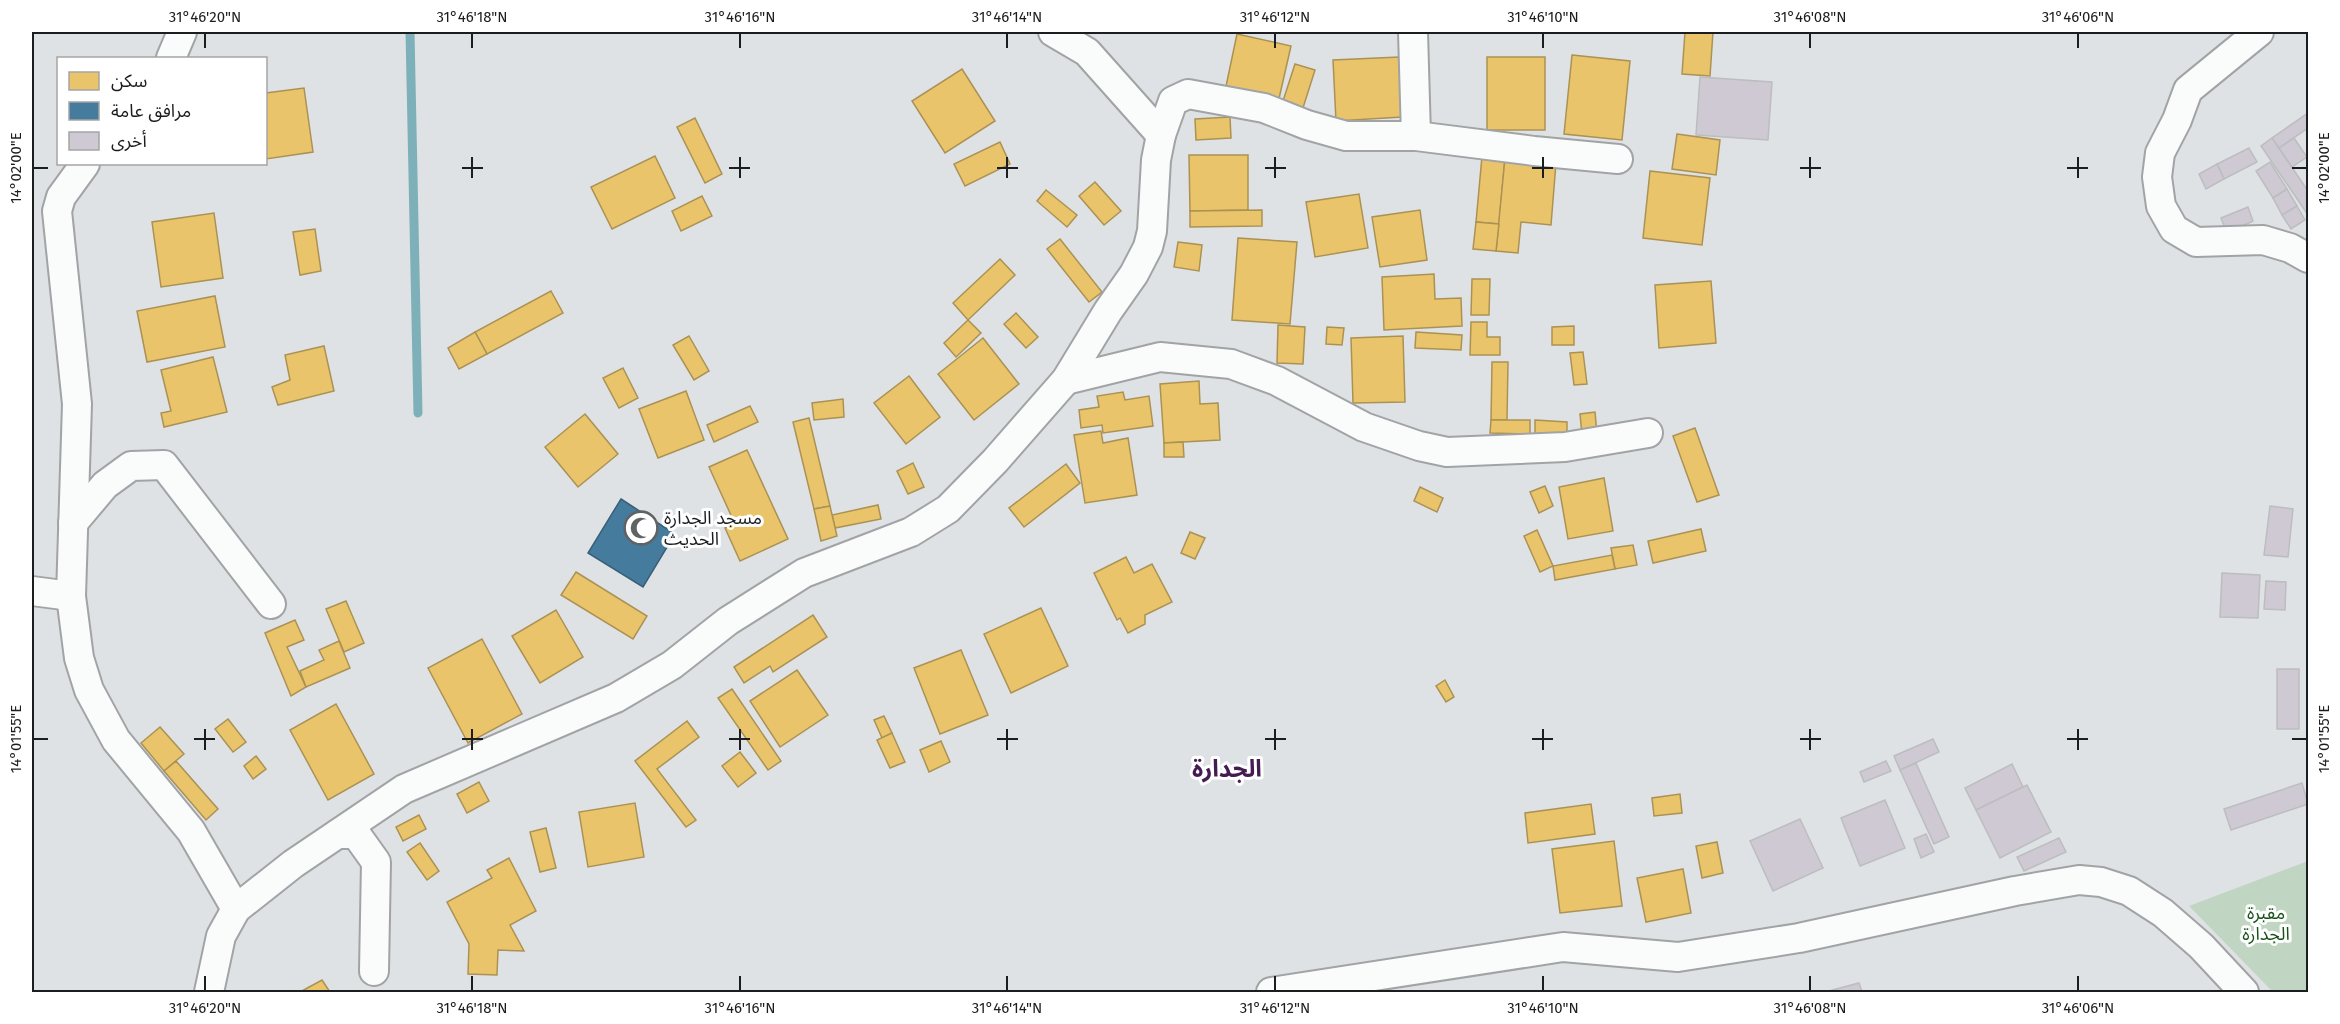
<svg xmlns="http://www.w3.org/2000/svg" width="2340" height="1024" font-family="'Fira Sans','Noto Sans Arabic',sans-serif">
<rect width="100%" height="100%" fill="#dfe2e5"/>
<polygon fill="#c1d5c3" points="2308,861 2308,992 2273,992 2189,906"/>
<g fill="#e9c46a" stroke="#ab9254" stroke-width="1.5">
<polygon points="1685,32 1713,32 1710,76 1682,74"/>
<polygon points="1237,34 1291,46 1278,103 1225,91"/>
<polygon points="1572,55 1630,61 1622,140 1564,134"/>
<polygon points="1399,57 1402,117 1336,121 1333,60"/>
<rect x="1487" y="57" width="58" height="73"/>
<polygon points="1295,64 1315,70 1302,111 1282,104"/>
<polygon points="962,69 995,121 945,153 912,101"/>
<polygon points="304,88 313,152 266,159 266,93"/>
<polygon points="1230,117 1231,138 1196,140 1195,119"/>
<polygon points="695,118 722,174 705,183 677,127"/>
<polygon points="1677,134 1720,140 1716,175 1672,169"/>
<polygon points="1000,142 1010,164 965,186 954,164"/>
<polygon points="1189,155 1248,155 1248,210 1190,211"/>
<polygon points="655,156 675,198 612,229 591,187"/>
<polygon points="1482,156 1505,158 1499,224 1476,222"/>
<polygon points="1505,158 1556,163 1551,225 1521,222 1518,253 1496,251"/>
<polygon points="1650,171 1710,178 1702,245 1643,238"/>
<polygon points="1095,182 1121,211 1104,225 1079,196"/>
<polygon points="1046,190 1077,215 1067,227 1037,201"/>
<polygon points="1359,194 1368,248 1315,257 1306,202"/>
<polygon points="702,196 712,216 681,231 672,211"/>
<polygon points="1262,210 1262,226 1190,227 1190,211"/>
<polygon points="1420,210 1427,260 1380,267 1372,217"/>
<polygon points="214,213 223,278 161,287 152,222"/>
<polygon points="1476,222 1499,224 1496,251 1473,249"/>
<polygon points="315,229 321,271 300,275 293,232"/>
<polygon points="1238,238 1297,242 1290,324 1232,320"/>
<polygon points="1060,239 1102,292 1089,302 1047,249"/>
<polygon points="1178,242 1202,245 1199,271 1174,267"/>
<polygon points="1000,259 1015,275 968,320 953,303"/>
<polygon points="1434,274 1435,299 1461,298 1462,326 1384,330 1382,277"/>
<polygon points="1472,279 1490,279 1489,315 1471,315"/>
<polygon points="1711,281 1716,343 1659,348 1655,285"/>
<polygon points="551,291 563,313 487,354 475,332"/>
<polygon points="215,296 225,347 147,362 137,311"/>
<polygon points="1016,313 1038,337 1026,348 1004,324"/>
<polygon points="968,320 981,333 956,357 944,343"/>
<polygon points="1471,322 1487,322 1487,337 1500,337 1500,355 1470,355"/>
<polygon points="1278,325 1305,327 1303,364 1277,363"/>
<polygon points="1574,326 1574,345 1552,345 1552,327"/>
<polygon points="1327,327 1344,328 1342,345 1326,344"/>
<polygon points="475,332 487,354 459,369 448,348"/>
<polygon points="1416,332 1462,335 1461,350 1415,348"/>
<polygon points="689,336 709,371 694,380 673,345"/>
<polygon points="1403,336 1405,402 1353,403 1351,338"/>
<polygon points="983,338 1019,384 974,420 938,374"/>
<polygon points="324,346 334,391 278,405 272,387 290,380 285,355"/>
<polygon points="1583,352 1587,384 1574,385 1570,353"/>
<polygon points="213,357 227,412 164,427 161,413 171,411 161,370"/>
<polygon points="1492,362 1508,362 1507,420 1491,420"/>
<polygon points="623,368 638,398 619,408 603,378"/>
<polygon points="909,376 940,417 906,444 874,403"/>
<polygon points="1199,381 1200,404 1218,403 1220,440 1164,443 1160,384"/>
<polygon points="686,391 704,440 658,458 639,409"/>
<polygon points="1123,392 1125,400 1149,396 1153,426 1103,433 1102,425 1081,428 1079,410 1099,407 1097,396"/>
<polygon points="843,399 844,417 814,420 812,403"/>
<polygon points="750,406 758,422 714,442 707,425"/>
<polygon points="1595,412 1597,434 1582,435 1580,414"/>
<polygon points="585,414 618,454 578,487 545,447"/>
<polygon points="809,418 830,506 814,509 793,422"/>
<polygon points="1491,420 1530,420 1530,434 1490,433"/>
<polygon points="1535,420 1567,422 1567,436 1535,434"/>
<polygon points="1695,428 1719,495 1697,502 1673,436"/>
<polygon points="1101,431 1103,443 1128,438 1137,495 1085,503 1074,435"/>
<polygon points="1183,442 1184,457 1164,457 1164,443"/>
<polygon points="747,450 788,539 740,561 725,528 735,524 709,467"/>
<polygon points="913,463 924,487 908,494 897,471"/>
<polygon points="1066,464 1080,483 1024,527 1009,508"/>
<polygon points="1604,478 1613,531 1568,539 1559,487"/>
<polygon points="1545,486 1553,506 1539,513 1530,492"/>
<polygon points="1420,487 1443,498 1437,512 1414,501"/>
<polygon points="878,505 881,519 835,528 832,515"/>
<polygon points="830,506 837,536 821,541 814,509"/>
<polygon points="1701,529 1706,551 1653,563 1648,541"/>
<polygon points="1537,530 1553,566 1540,572 1524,536"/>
<polygon points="1190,532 1205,538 1195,559 1181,553"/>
<polygon points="1633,545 1637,565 1615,569 1611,548"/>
<polygon points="1612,555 1615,569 1555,580 1553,566"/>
<polygon points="1126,557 1134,573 1152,564 1172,602 1145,615 1145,624 1128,633 1120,618 1117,620 1094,573"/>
<polygon points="576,572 647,616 633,639 561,595"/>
<polygon points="346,601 364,643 344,652 326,609"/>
<polygon points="1041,608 1068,666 1011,693 984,634"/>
<polygon points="556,610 583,657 540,683 512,636"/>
<polygon points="813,615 827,637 773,672 770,666 744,683 734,667"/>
<polygon points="295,620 304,640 287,647 306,687 291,696 265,633"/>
<polygon points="482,639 522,714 468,743 428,668"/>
<polygon points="339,641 350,668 306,687 300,671 324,660 319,650"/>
<polygon points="961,650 988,715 940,734 914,668"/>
<polygon points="797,670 828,715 780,747 750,701"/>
<polygon points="1445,680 1454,697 1446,702 1436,686"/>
<polygon points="732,689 781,761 768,770 718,698"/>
<polygon points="336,704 374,774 328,800 290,730"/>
<polygon points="884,716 892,733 882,738 874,720"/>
<polygon points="228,719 246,742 233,752 215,729"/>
<polygon points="687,721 699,737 657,769 696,820 686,827 635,761"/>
<polygon points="160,727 184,754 164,771 141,743"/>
<polygon points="892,733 905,762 890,768 877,740"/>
<polygon points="941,741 950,762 929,772 920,750"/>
<polygon points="740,752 756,773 738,787 722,766"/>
<polygon points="256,756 266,769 253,779 244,766"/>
<polygon points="176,761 218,809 206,820 164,771"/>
<polygon points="479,782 489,801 467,813 457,794"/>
<polygon points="1680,794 1682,813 1654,816 1652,798"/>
<polygon points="635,803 644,857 588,867 579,812"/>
<polygon points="1591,804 1595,834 1528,843 1525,813"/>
<polygon points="419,815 426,829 403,841 396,827"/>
<polygon points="546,828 556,868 540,872 530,832"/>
<polygon points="1614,841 1622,906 1560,913 1552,849"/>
<polygon points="1717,842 1723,873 1702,878 1696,846"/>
<polygon points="420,843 439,871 427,880 407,852"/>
<polygon points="509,858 536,911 510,925 524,951 498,950 497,975 468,974 469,944 447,902 492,878 487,870"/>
<polygon points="1683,869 1691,913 1646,922 1637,878"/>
<polygon points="322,980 330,992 300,992"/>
</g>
<polygon fill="#457b9d" stroke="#385f77" stroke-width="1.5" points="621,499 675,534 643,587 588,553"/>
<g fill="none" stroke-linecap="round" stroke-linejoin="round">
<polyline stroke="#7eb0b9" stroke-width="9" points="410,32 418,413"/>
</g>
<g fill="#cec9d2" stroke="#bcbdbf" stroke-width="1.5">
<polygon points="1700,77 1772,82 1768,140 1696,135"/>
<polygon points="2308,113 2308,128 2279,148 2272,138"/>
<polygon points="2272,138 2308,191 2308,215 2261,146"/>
<polygon points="2294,138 2307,157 2292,167 2279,148"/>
<polygon points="2249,148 2257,162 2224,179 2217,164"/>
<polygon points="2270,162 2287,189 2273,198 2256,171"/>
<polygon points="2217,164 2224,179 2206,189 2199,174"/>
<polygon points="2287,189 2297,206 2282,215 2273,198"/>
<polygon points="2297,206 2305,220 2291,229 2282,215"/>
<polygon points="2248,207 2253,221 2227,233 2221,218"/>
<polygon points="2270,506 2293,509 2288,557 2264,555"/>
<polygon points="2222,573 2260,575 2258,618 2220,617"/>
<polygon points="2266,581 2286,582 2285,610 2264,609"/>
<rect x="2277" y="669" width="22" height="60"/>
<polygon points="1933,739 1939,752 1900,770 1894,756"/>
<polygon points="1886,761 1891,771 1864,782 1860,772"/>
<polygon points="1916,763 1949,837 1934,844 1900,770"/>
<polygon points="2012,764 2023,787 1976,810 1965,788"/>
<polygon points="2302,783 2308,804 2231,830 2224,809"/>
<polygon points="2027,785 2051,832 2000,858 1976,810"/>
<polygon points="1885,800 1905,848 1860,866 1841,818"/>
<polygon points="1800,819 1823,868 1773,891 1750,841"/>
<polygon points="1926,834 1934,852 1921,858 1914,839"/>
<polygon points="2059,838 2066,852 2024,871 2017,857"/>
<polygon points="1859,983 1862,992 1825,992"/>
</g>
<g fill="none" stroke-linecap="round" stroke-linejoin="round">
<defs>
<g id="street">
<polyline points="1053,32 1087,52 1161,135"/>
<polyline points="1413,32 1416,136"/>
<polyline points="2259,32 2188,90 2177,120 2160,153 2157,177 2161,206 2174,229 2196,242 2263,240 2290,248 2308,258"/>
<polyline points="171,58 182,32"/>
<polyline points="85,164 61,197 57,211 77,404 71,596 79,658 89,690 116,740 191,831 236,909"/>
<polyline points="1066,380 1160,357 1231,364 1277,381 1364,427 1419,446 1447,452 1565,447 1648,433"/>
<polyline points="73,523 105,485 131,466 164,465 271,604"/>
<polyline points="32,591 71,596"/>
<polyline points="338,834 356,834 376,862 374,971"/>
<polyline points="209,992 221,936 236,909 293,864 404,789 616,698 672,665 728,621 804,573 911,532 948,509 995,461 1066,380 1108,311 1134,274 1148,247 1152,231 1156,160 1161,135 1173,101 1188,94 1264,108 1307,125 1346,136 1416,136 1534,151 1618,159"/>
<polyline points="1271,992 1563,947 1678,957 1799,938 2015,891 2079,880 2101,882 2129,891 2163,913 2201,946 2244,992"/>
</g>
</defs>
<use href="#street" stroke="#a1a3a5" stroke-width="32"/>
<use href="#street" stroke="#fafbfb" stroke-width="28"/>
</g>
<path fill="none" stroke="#1b1d1f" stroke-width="2" d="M205 33V48M472 33V48M740 33V48M1007 33V48M1275 33V48M1543 33V48M1810 33V48M2078 33V48M472 157V178M740 157V178M1007 157V178M1275 157V178M1543 157V178M1810 157V178M2078 157V178M33 168H48M462 168H483M729 168H750M997 168H1018M1265 168H1286M1532 168H1553M1800 168H1821M2067 168H2088M2292 168H2307M205 729V750M472 729V750M740 729V750M1007 729V750M1275 729V750M1543 729V750M1810 729V750M2078 729V750M33 739H48M194 739H215M462 739H483M729 739H750M997 739H1018M1265 739H1286M1532 739H1553M1800 739H1821M2067 739H2088M2292 739H2307M205 976V991M472 976V991M740 976V991M1007 976V991M1275 976V991M1543 976V991M1810 976V991M2078 976V991"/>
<defs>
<symbol id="mosque-ring" viewBox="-11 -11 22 22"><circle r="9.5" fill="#fff" stroke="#606264" stroke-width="1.5"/><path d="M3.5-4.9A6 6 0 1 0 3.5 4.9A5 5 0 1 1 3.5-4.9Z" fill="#606264"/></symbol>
</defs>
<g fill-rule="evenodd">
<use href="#mosque-ring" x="622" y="509" width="38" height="38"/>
</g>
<g text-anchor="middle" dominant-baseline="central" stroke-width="6" stroke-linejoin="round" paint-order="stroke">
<g font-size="18" fill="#1b1d1f" stroke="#fff" text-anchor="start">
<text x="664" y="518">مسجد الجدارة<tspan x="664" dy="21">الحديث</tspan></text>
</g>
<g font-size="18" fill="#1a521c" stroke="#fff">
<text x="2266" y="913">مقبرة<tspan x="2266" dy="21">الجدارة</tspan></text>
</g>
<g font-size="24" font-weight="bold" fill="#441c51" stroke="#fff">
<text x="1227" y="769">الجدارة</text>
</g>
</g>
<rect width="2340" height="1024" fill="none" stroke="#ffffff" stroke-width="66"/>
<rect x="57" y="57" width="210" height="108" fill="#ffffff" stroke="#a4a5a5" stroke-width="1.5"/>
<rect x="69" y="72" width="30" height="18" fill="#e9c46a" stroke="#a4a5a5" stroke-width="1.5"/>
<text x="111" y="87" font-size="18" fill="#1b1d1f">سكن</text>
<rect x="69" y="102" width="30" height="18" fill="#457b9d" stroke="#a4a5a5" stroke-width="1.5"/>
<text x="111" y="117" font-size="18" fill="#1b1d1f">مرافق عامة</text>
<rect x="69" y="132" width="30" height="18" fill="#cec9d2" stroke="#a4a5a5" stroke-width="1.5"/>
<text x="111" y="147" font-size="18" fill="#1b1d1f">أخرى</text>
<rect x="33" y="33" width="2274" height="958" fill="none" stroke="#1b1d1f" stroke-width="2"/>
<g font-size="15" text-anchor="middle" fill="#1b1d1f">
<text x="205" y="22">31°46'20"N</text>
<text x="472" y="22">31°46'18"N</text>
<text x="740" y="22">31°46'16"N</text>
<text x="1007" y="22">31°46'14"N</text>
<text x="1275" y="22">31°46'12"N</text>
<text x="1543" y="22">31°46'10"N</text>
<text x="1810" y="22">31°46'08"N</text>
<text x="2078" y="22">31°46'06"N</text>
<text transform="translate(2324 168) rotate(-90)" y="5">14°02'00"E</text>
<text transform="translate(16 168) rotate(-90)" y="5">14°02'00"E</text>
<text transform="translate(2324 739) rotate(-90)" y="5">14°01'55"E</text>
<text transform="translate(16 739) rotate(-90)" y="5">14°01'55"E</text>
<text x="205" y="1013">31°46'20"N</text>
<text x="472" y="1013">31°46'18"N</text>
<text x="740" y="1013">31°46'16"N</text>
<text x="1007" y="1013">31°46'14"N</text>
<text x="1275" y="1013">31°46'12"N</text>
<text x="1543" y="1013">31°46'10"N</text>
<text x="1810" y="1013">31°46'08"N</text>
<text x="2078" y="1013">31°46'06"N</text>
</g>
</svg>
